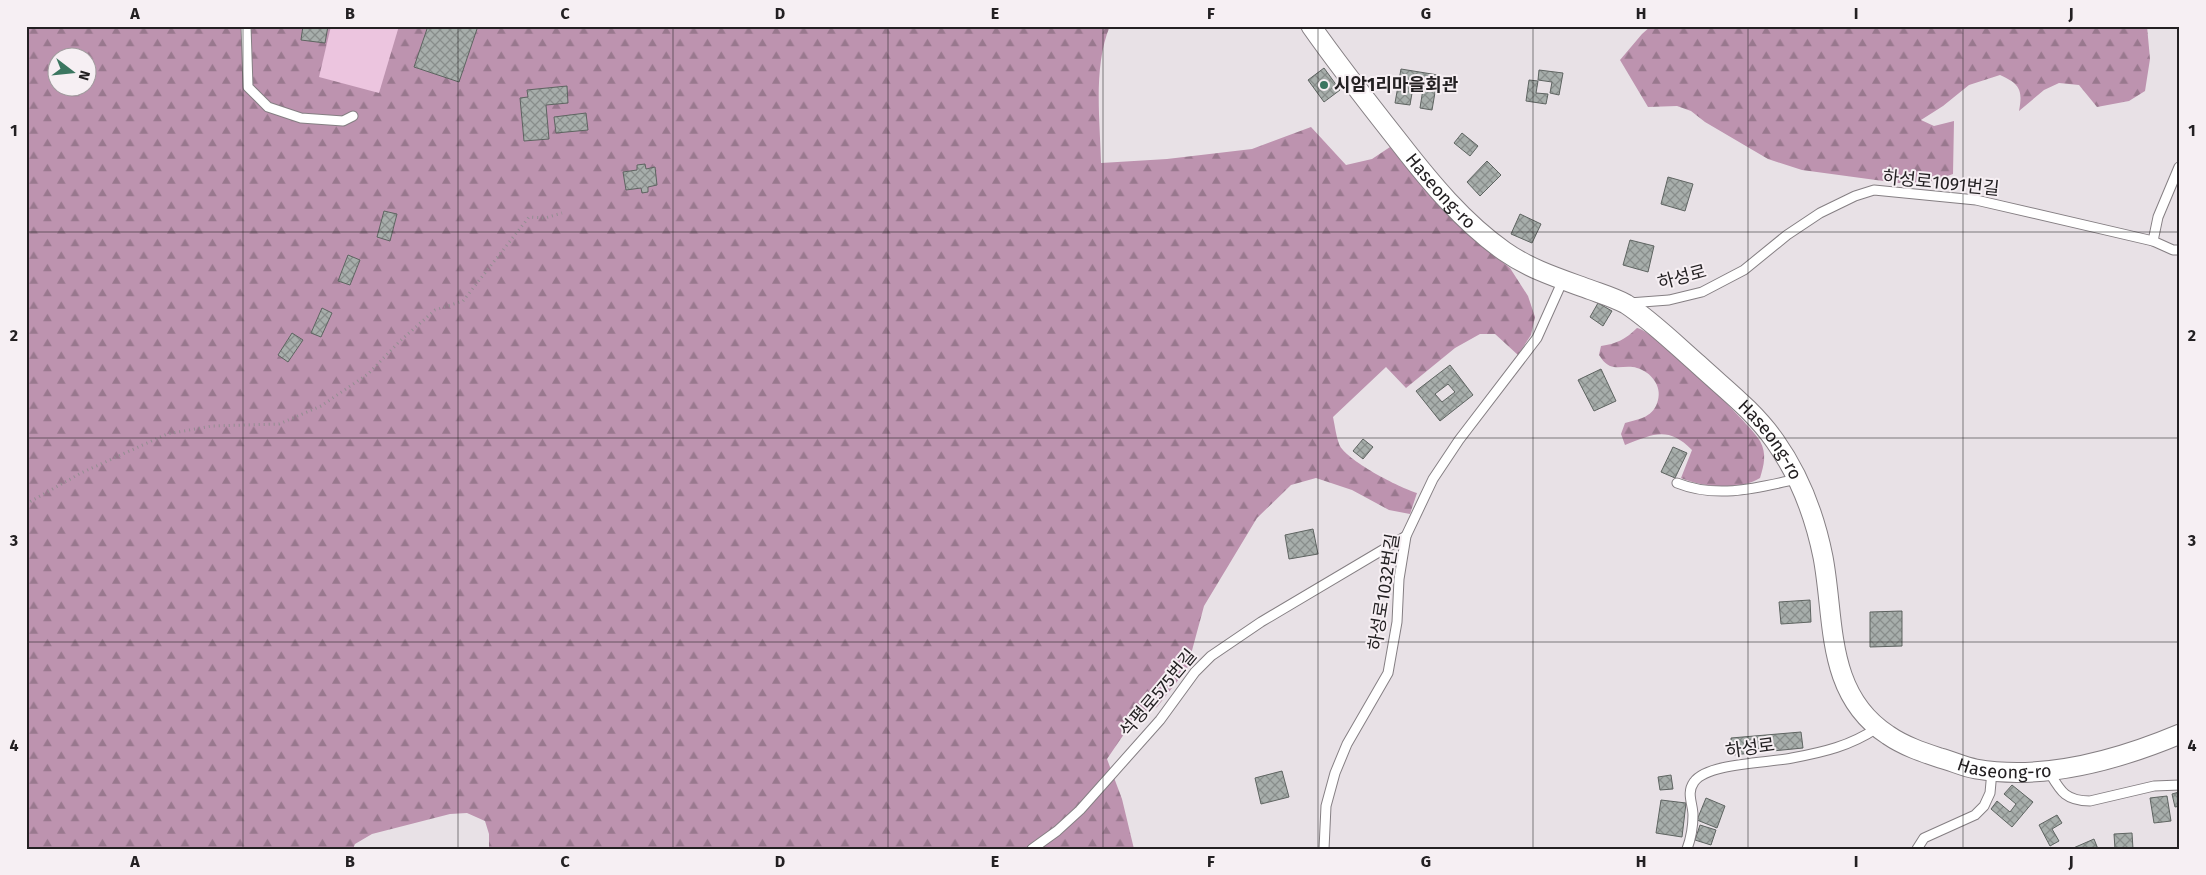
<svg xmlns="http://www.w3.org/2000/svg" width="2206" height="875" font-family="'Fira Sans','Noto Sans KR',sans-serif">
<defs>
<pattern id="forest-firs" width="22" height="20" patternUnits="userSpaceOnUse" patternTransform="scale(1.25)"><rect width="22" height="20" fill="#bd93af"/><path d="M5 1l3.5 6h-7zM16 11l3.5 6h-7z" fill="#99788e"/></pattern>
<pattern id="building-cross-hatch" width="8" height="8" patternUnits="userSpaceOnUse" patternTransform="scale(1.25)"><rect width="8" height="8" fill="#a7aeab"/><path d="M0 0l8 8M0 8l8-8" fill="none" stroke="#888d8b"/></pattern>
</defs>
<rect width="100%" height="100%" fill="#e8e1e6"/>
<g fill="url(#forest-firs)" fill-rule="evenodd">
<path d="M26 26H1110C1093 66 1100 120 1101 163L1167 159 1252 149 1311 127 1346 165 1372 159 1390 147 1431 197 1469 235 1510 268 1528 296 1535 317 1531 335 1518 355 1495 334H1480L1455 348 1406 388 1386 367 1333 417C1335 426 1336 436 1339 444 1345 460 1400 488 1417 493L1410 514 1389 510 1352 490 1316 478 1291 485 1257 518 1204 606 1187 669 1157 707 1135 718 1107 759 1122 799 1134 849H489V834L485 821 467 813 450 814 372 834 355 844 353 849H26ZM58 58H88V88H58Z"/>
<path d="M1651 26H2147L2150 59 2145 91 2129 101 2097 107 2079 85 2059 83 2044 90 2019 111C2023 90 2020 84 2000 75L1969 85 1943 106 1921 120 1934 126 1954 121 1953 174 1930 182 1898 183 1802 170 1768 159 1705 122 1691 111 1677 106 1648 107 1620 60 1642 34Z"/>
<path d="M1637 328C1655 331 1750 423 1760 441 1767 454 1764 465 1760 478 1740 491 1701 487 1681 478L1692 450C1668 426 1654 434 1625 445L1621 434 1625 423C1640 419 1654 417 1658 400 1662 386 1651 372 1637 368 1628 365 1618 369 1610 366 1604 363 1602 359 1599 355L1601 346C1616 344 1626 339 1637 328Z"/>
</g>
<polygon fill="#ecc5df" points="331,26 399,26 379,93 319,77"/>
<g fill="url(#building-cross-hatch)" stroke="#5e6461" fill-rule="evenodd">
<polygon points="303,26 328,26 325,43 301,40"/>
<polygon points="428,26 478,26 459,82 414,67"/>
<polygon points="1324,68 1340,90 1324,102 1308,80"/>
<polygon points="1401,69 1438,75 1432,110 1420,108 1423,89 1413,87 1410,105 1395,103"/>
<polygon points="1539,70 1563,73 1559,95 1550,93 1552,82 1538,80"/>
<polygon points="1529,80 1538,81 1536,93 1548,94 1546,104 1526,101"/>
<polygon points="567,86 568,103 546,105 549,139 524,141 520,98 528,97 527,90"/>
<polygon points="586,113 588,130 556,133 554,117"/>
<polygon points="1462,133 1478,146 1470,156 1454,143"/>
<polygon points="1487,161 1501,175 1480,196 1467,182"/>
<polygon points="645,164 646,169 655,167 657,185 648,187 648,192 642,193 641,188 626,190 623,172 637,170 637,165"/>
<polygon points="1668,177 1693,184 1685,211 1661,204"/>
<polygon points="384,211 397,214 390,241 377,237"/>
<polygon points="1520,214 1541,224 1532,243 1511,234"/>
<polygon points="1630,240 1654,246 1648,272 1623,265"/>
<polygon points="348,255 360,260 350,285 338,281"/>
<polygon points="1598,303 1612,311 1603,326 1590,317"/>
<polygon points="322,308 332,313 321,337 311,333"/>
<polygon points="292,333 303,340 288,362 278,355"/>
<path d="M1450 365 1473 395 1440 421 1416 391ZM1448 384 1455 392 1442 402 1435 394Z"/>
<polygon points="1601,369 1616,401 1594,411 1578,380"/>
<polygon points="1363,439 1373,447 1363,459 1353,451"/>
<polygon points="1673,447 1687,453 1675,478 1661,472"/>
<polygon points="1313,529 1318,554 1289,559 1285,535"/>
<polygon points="1810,600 1811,622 1781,624 1779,602"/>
<polygon points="1902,611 1902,646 1870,647 1870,612"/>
<polygon points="1801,732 1803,748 1732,755 1731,738"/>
<polygon points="1282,771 1289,797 1261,804 1255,778"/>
<polygon points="1671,775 1673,789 1660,790 1658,777"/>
<polygon points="2012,785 2033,802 2012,827 1991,809 1997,801 2010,812 2016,804 2004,794"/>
<polygon points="2179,792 2180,806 2175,807 2172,794"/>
<polygon points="2167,796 2171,821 2154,823 2150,798"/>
<polygon points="1706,798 1725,806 1717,828 1697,820"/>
<polygon points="1661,800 1686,803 1682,837 1656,833"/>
<polygon points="2057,815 2062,823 2052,829 2059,841 2050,846 2039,825"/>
<polygon points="1700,825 1716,830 1711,845 1695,840"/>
<polygon points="2132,833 2133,849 2115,849 2114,834"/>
<polygon points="2094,839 2098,849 2071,849"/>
</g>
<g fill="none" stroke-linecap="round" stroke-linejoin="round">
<defs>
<g id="service">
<polyline points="246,26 248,87 268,107 301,118 343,121 353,116"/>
<polyline points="2179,167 2158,217 2153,241 2173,250 2180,250"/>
<polyline points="1629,303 1669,300 1702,292 1744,270 1787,235 1820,213 1855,196 1874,190 1976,200 2153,241"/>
<path d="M1677 483C1717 499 1757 488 1797 479"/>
<path d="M2048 770C2060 790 2064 801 2090 801L2154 786 2180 785"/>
<polyline points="1032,849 1057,831 1080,810 1160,720 1195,672 1211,656 1261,622 1406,536"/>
<polyline points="1324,849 1326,806 1335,773 1347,744 1388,673 1397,622 1399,579 1406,536 1433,479 1459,440 1537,338 1563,280"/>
<path d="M1687 849C1691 838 1693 827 1693 815 1693 804 1686 793 1694 782 1707 763 1768 763 1792 758 1824 752 1850 746 1877 728"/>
<polyline points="1917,849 1924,838 1975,815 1984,806 1990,793 1992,771"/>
</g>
<g id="minor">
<path id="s1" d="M1311 26C1339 66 1369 104 1399 142 1430 182 1463 222 1504 251 1531 270 1561 279 1591 290 1602 294 1615 298 1626 304 1652 321 1676 345 1699 365 1725 389 1754 411 1775 441 1799 475 1815 517 1823 557 1835 620 1825 694 1888 735 1904 746 1922 752 1940 758 1952 761 1964 767 1976 769 2044 781 2118 760 2180 734"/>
</g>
</defs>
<use href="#service" stroke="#857f83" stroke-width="11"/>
<use href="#minor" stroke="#857f83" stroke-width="21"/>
<polyline stroke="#948e92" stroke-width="3" stroke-dasharray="1 4" stroke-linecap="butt" points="26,504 81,473 167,434 212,426 279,424 321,406 368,374 400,341 435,310 463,301 529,217 545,218 562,213"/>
<use href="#service" stroke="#fff" stroke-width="9"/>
<use href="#minor" stroke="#fff" stroke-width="19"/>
</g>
<path fill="none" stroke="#232022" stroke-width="1" stroke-opacity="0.55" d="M243 26V849M458 26V849M673 26V849M888 26V849M1103 26V849M1318 26V849M1533 26V849M1748 26V849M1963 26V849M26 232H2180M26 438H2180M26 642H2180"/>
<circle fill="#3b7660" stroke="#f6eff3" stroke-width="2" cx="1324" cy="85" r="5"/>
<g text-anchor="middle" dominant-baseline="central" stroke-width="4" stroke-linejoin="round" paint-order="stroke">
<g font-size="18" font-weight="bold" fill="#232022" stroke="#f6eff3" text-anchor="start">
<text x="1334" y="85">시암1리마을회관</text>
</g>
<g font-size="18" fill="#232022" stroke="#f6eff3">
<text transform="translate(1941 183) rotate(6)">하성로1091번길</text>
<text stroke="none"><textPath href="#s1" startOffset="210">Haseong-ro</textPath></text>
<text transform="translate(1682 277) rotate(-15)">하성로</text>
<text stroke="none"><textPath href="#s1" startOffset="630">Haseong-ro</textPath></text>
<text transform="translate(1384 592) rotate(-81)">하성로1032번길</text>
<text transform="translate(1158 693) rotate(-50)">석평로575번길</text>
<text transform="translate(1750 748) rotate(-8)">하성로</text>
<text stroke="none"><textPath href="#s1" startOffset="1080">Haseong-ro</textPath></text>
</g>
</g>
<rect width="2206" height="875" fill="none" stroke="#f6eff3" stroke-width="55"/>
<g transform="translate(72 72) rotate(106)"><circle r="24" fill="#f6eff3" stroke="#a29c9f"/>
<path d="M0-4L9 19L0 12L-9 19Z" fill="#3b7660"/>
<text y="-8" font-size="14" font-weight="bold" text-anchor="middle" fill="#232022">N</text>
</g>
<rect x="28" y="28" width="2150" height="820" fill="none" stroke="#232022" stroke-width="2"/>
<g font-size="16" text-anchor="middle" font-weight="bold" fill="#232022">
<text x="135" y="19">A</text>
<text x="350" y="19">B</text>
<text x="565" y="19">C</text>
<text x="780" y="19">D</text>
<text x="995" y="19">E</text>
<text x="1211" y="19">F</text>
<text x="1426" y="19">G</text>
<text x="1641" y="19">H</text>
<text x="1856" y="19">I</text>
<text x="2071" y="19">J</text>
<text x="14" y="136">1</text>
<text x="2192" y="136">1</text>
<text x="14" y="341">2</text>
<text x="2192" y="341">2</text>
<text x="14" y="546">3</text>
<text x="2192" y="546">3</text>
<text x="14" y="751">4</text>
<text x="2192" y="751">4</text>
<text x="135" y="867">A</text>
<text x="350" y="867">B</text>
<text x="565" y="867">C</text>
<text x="780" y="867">D</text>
<text x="995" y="867">E</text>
<text x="1211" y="867">F</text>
<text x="1426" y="867">G</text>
<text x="1641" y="867">H</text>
<text x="1856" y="867">I</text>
<text x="2071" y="867">J</text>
</g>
</svg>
